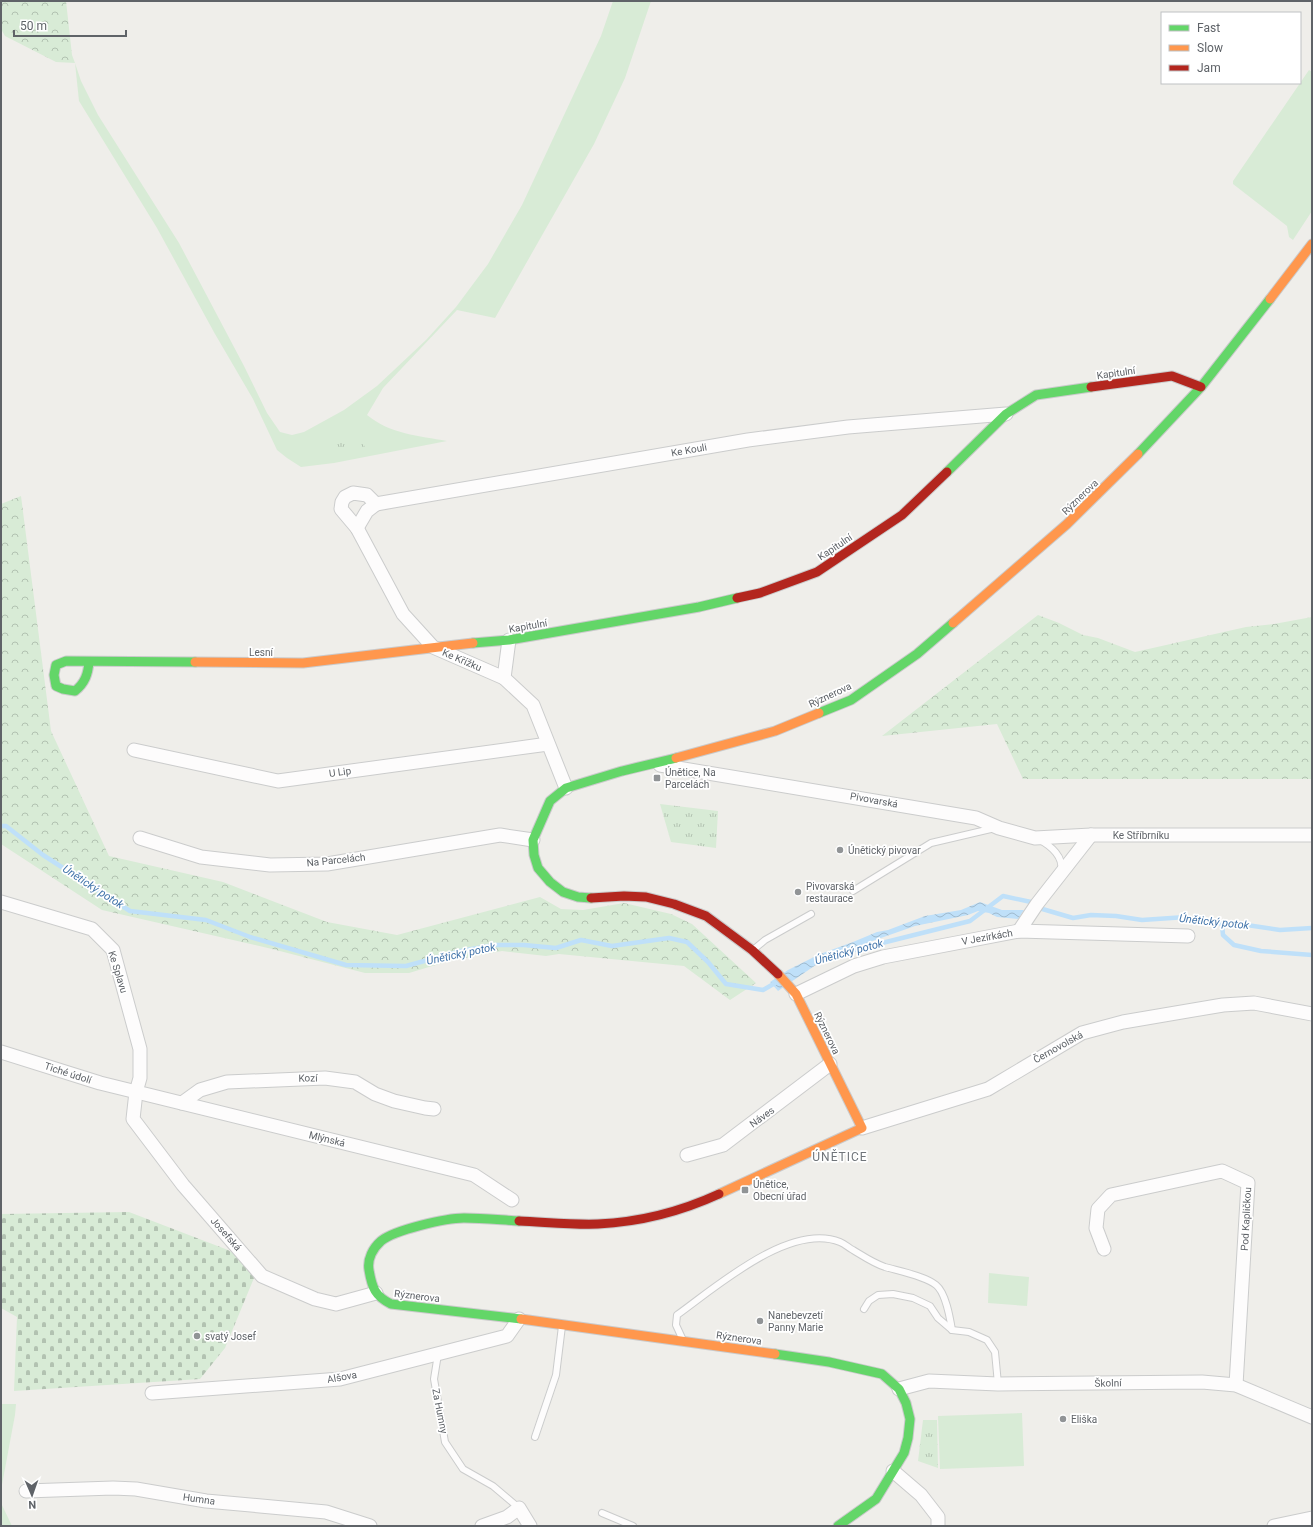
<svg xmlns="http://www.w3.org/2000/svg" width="1313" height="1527" font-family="Roboto,sans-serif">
<defs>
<pattern id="forest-crowns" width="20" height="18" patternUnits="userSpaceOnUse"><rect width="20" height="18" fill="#d8ebd6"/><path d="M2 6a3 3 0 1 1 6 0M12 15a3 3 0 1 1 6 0" fill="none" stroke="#b2c2b1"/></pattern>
<pattern id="cemetery-stones" width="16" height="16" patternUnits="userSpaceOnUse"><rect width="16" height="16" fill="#d8ebd6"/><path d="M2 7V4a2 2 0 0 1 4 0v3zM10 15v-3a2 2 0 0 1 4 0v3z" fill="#b2c2b1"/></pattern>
<pattern id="park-tufts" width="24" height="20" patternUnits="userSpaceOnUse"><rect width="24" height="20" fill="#d8ebd6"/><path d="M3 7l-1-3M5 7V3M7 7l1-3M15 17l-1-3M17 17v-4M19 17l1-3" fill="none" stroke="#b2c2b1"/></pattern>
<pattern id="water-waves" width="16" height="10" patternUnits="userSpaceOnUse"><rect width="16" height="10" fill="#bfe0f9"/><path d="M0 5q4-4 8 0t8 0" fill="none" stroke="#9eb9cd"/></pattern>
</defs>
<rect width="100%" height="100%" fill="#efeeea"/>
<g fill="#d8ebd6">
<path d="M613 1H651L625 78 594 144 495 318 457 310 383 388 367 415C390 434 419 436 447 441L334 463 301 467 287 458 277 450 253 399 215 334 157 228 79 101 75 63 81 81 98 115 179 243 244 366 267 413 280 432 292 435 304 432 344 410 377 386 426 340 456 307 488 264 522 205 601 36Z"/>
<polygon points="1309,70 1312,72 1312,211 1293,240 1289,237 1287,226 1233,184 1233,181"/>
<polygon points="989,1273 1029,1277 1027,1306 988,1303"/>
<polygon points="1,1404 16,1404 15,1415 1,1490"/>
<polygon points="1022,1413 1024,1466 940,1469 938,1416"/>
<polygon points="1,1503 12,1526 1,1526"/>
</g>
<g fill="url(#forest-crowns)">
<polygon points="1,1 66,1 72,55 75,63 56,62 5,36 1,29"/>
<polygon points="21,496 51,731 109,856 223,882 327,922 397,935 540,897 561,909 583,910 624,903 671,914 692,924 756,983 730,1000 684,966 559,954 546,956 502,951 449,961 409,973 365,973 272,949 102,910 1,844 1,504"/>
<polygon points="1038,615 1059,623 1083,635 1098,638 1135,652 1246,627 1274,624 1312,617 1312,779 1023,779 997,724 882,736"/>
</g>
<polygon fill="url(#cemetery-stones)" points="129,1212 228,1250 245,1261 254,1278 225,1348 200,1379 14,1391 17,1317 1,1308 1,1214"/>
<g fill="url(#park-tufts)">
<polygon points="360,437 365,447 341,451 335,442"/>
<polygon points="660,804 718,811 716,848 671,842"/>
<polygon points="923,1420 937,1420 938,1468 918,1461"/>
</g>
<polygon fill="url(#water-waves)" points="980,902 1002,910 1024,910 1018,919 997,917 989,913 978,911 968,915 915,926 844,951 838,956 823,960 778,991 770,982 788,970 820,954 853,942 877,932 888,930 925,916 961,910"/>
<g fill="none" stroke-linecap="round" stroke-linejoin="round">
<g stroke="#bfe0f9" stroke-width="4.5">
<polyline points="1,826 6,826 43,855 130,911 206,920 250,937 346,965 406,966 461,951 494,945 524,945 556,948 581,940 612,946 669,938 687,942 708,962 726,984 763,990 777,982"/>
<polyline points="1222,924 1223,935 1234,945 1261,951 1312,955"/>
<polyline points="838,954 970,921 1003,896 1031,902 1039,908 1073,918 1091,915 1116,916 1142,920 1186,917 1204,923 1240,924 1280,930 1312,928"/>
</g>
<defs>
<g id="lane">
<path d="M1040 840C1051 846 1064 857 1061 871"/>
<polyline points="853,891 931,843 995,828"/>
<polyline points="753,950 765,940 811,914"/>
<polyline points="864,1309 869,1301 878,1295 893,1294 913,1298 930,1306 938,1318 952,1330 969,1332 987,1340 995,1352 998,1384"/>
<path d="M682 1338 676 1325 677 1315C716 1287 790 1222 840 1242 845 1244 849 1248 853 1250 863 1256 873 1263 885 1267 899 1271 925 1276 936 1285 946 1293 950 1318 952 1330"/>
<polyline points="438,1354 434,1379 445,1442 463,1469 493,1486 519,1508"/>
<polyline points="535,1437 556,1375 562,1326"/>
<polyline points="602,1513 633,1526"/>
</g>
<g id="street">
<polyline points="357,528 367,511 376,504"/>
<polyline points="504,678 509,640"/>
<polyline points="134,750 278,781 548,744"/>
<polyline points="660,765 976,818 999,828 1035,838 1091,835 1312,835"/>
<polyline points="566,788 533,705 504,678 433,647 403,614 357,528 341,509 342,502 345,497 353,493 367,495 376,504 748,440 848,427 1006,414"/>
<polyline points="140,838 201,857 270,865 327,864 500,835 533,840"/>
<polyline points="1,902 92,929 113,950 140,1049 140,1078 136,1092 133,1119 183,1185 262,1276 315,1299 336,1304 376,1293"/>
<polyline points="1019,931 1037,904 1091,835"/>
<polyline points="796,994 854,966 883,957 1019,931 1188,936"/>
<polyline points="1,1052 100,1083 474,1175 512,1200"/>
<polyline points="182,1103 200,1090 227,1082 325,1078 355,1082 375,1094 394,1101 425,1108 434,1109"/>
<polyline points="862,1128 988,1089 1082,1033 1123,1022 1223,1005 1254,1003 1312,1014"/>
<polyline points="687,1155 723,1145 830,1064"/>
<polyline points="1104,1249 1096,1228 1098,1209 1111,1195 1222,1171 1248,1183 1236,1385"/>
<polyline points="899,1389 929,1381 998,1384 1202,1382 1236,1385 1312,1417"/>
<polyline points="152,1393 340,1379 507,1336 519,1319"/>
<polyline points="893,1471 921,1495 938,1517 938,1526"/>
<polyline points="26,1491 113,1488 136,1489 206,1501 326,1512 370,1526"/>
<polyline points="482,1526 507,1517 519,1508 530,1526"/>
<polyline points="1274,1526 1312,1518"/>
</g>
<g id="fast">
<polyline points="1138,454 1201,387 1270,299"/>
<polyline points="947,472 1006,414 1036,395 1091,387"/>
<polyline points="473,643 509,640 699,607 737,598"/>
<path d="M89 662C88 674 85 683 75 691L63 689 56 686 54 675 56 665 66 661 195 662"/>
<polyline points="819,713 851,700 917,654 953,623"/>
<polyline points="591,898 578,897 563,892 550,882 538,868 534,855 533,840 550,801 566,788 622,771 676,758"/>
<path d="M519 1221C501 1220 482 1218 464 1218 446 1218 394 1230 381 1241 373 1248 367 1259 369 1270 372 1288 375 1296 391 1304L521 1319"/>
<polyline points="775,1354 829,1362 882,1374 899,1389 906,1403 910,1419 908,1438 904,1453 876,1499 838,1526"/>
</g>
<g id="slow">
<polyline points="1270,299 1312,244"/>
<polyline points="953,623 1067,524 1138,454"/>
<polyline points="195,662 303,663 473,643"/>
<polyline points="676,758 775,731 819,713"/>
<polyline points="719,1194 862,1128 796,994 778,974"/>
<polyline points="521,1319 775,1354"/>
</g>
<g id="jam">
<polyline points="1091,387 1172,376 1201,387"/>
<polyline points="737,598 760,593 817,572 902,515 947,472"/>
<polyline points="591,898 624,896 646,897 674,904 706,916 752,950 778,974"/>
<path d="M519 1221C545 1222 572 1225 598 1224 640 1222 682 1211 719 1194"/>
</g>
</defs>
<use href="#lane" stroke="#cbcccc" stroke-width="8"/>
<use href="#street" stroke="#cbcccc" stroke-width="15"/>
<use href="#fast" stroke="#cacacb" stroke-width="11"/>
<use href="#slow" stroke="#cacacb" stroke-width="11"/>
<use href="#jam" stroke="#cacacb" stroke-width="11"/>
<use href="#lane" stroke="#fdfcfc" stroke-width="6"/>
<use href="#street" stroke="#fdfcfc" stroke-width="13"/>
<use href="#fast" stroke="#63d668" stroke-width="9"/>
<use href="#slow" stroke="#ff974d" stroke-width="9"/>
<use href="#jam" stroke="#b3261e" stroke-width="9"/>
</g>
<g fill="#919496" stroke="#fff" stroke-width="1.5">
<rect x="653" y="774" width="8" height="8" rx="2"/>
<circle cx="840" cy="850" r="4"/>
<circle cx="798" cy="892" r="4"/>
<rect x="741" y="1186" width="8" height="8" rx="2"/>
<circle cx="760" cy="1321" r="4"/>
<circle cx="197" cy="1336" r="4"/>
<circle cx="1063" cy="1419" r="4"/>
</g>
<g text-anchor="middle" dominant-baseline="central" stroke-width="3.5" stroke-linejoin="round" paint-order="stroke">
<g font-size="10" fill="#5f6368" stroke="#fff">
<text transform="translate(1116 373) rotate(-8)">Kapitulní</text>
<text transform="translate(689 450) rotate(-10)">Ke Kouli</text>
<text transform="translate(1080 497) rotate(-44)">Rýznerova</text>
<text transform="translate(835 547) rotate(-34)">Kapitulní</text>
<text transform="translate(528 626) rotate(-10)">Kapitulní</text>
<text x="261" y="652">Lesní</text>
<text transform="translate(462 660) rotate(23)">Ke Křížku</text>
<text transform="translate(830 695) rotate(-25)">Rýznerova</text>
<text transform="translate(340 772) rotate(-8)">U Lip</text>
<text transform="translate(874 800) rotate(10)">Pivovarská</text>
<text x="1141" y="835">Ke Stříbrníku</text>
<text transform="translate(336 860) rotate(-6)">Na Parcelách</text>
<text transform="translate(987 937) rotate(-10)">V Jezírkách</text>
<text transform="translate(118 972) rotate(73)">Ke Splavu</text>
<text transform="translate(827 1033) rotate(64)">Rýznerova</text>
<text transform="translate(1058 1047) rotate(-29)">Černovolská</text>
<text transform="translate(68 1073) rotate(18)">Tiché údolí</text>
<text transform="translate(308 1078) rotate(-1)">Kozí</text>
<text transform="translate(762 1117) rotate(-36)">Náves</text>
<text transform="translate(327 1139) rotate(14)">Mlýnská</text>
<text transform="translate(1246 1219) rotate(-87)">Pod Kapličkou</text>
<text transform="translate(226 1234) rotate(49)">Josefská</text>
<text transform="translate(417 1296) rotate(7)">Rýznerova</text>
<text transform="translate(739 1338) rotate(8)">Rýznerova</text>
<text transform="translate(342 1377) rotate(-10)">Alšova</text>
<text transform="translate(1108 1383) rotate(-1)">Školní</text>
<text transform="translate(440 1411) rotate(79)">Za Humny</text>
<text transform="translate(199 1499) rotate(8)">Humna</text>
</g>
<g font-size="10" fill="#5f6368" stroke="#fff" text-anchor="start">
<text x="665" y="772">Únětice, Na<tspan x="665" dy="12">Parcelách</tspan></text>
<text x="848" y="850">Únětický pivovar</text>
<text x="806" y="886">Pivovarská<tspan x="806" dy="12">restaurace</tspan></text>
<text x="753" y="1184">Únětice,<tspan x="753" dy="12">Obecní úřad</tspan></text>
<text x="768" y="1315">Nanebevzetí<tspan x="768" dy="12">Panny Marie</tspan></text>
<text x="205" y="1336">svatý Josef</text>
<text x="1071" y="1419">Eliška</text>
</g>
<g font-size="11" font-style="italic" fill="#4174aa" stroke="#fff">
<text transform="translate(93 887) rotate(33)">Únětický potok</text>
<text transform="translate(1214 922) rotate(6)">Únětický potok</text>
<text transform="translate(849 952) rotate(-15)">Únětický potok</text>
<text transform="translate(461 954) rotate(-12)">Únětický potok</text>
</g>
<g font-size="12" letter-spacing="1" fill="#70757a" stroke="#fff">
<text x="840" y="1157">ÚNĚTICE</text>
</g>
</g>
<rect width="1313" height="1527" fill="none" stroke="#5f6368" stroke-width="4"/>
<rect x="1161" y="12" width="140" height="72" fill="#ffffff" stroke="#bfc1c3"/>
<rect x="1169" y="25" width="20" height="6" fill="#63d668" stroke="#bfc1c3"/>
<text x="1197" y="32" font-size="12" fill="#5f6368">Fast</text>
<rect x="1169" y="45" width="20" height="6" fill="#ff974d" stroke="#bfc1c3"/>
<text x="1197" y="52" font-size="12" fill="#5f6368">Slow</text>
<rect x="1169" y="65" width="20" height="6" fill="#b3261e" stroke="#bfc1c3"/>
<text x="1197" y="72" font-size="12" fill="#5f6368">Jam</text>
<g transform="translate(32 1495) rotate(178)" stroke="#ffffff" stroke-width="3" paint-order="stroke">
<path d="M0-3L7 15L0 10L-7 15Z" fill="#5f6368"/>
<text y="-6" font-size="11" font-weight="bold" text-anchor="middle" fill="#5f6368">N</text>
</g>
<path d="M14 30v6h112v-6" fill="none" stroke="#5f6368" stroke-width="2"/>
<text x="20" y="30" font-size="12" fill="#5f6368" stroke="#ffffff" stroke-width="3" paint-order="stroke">50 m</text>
</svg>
